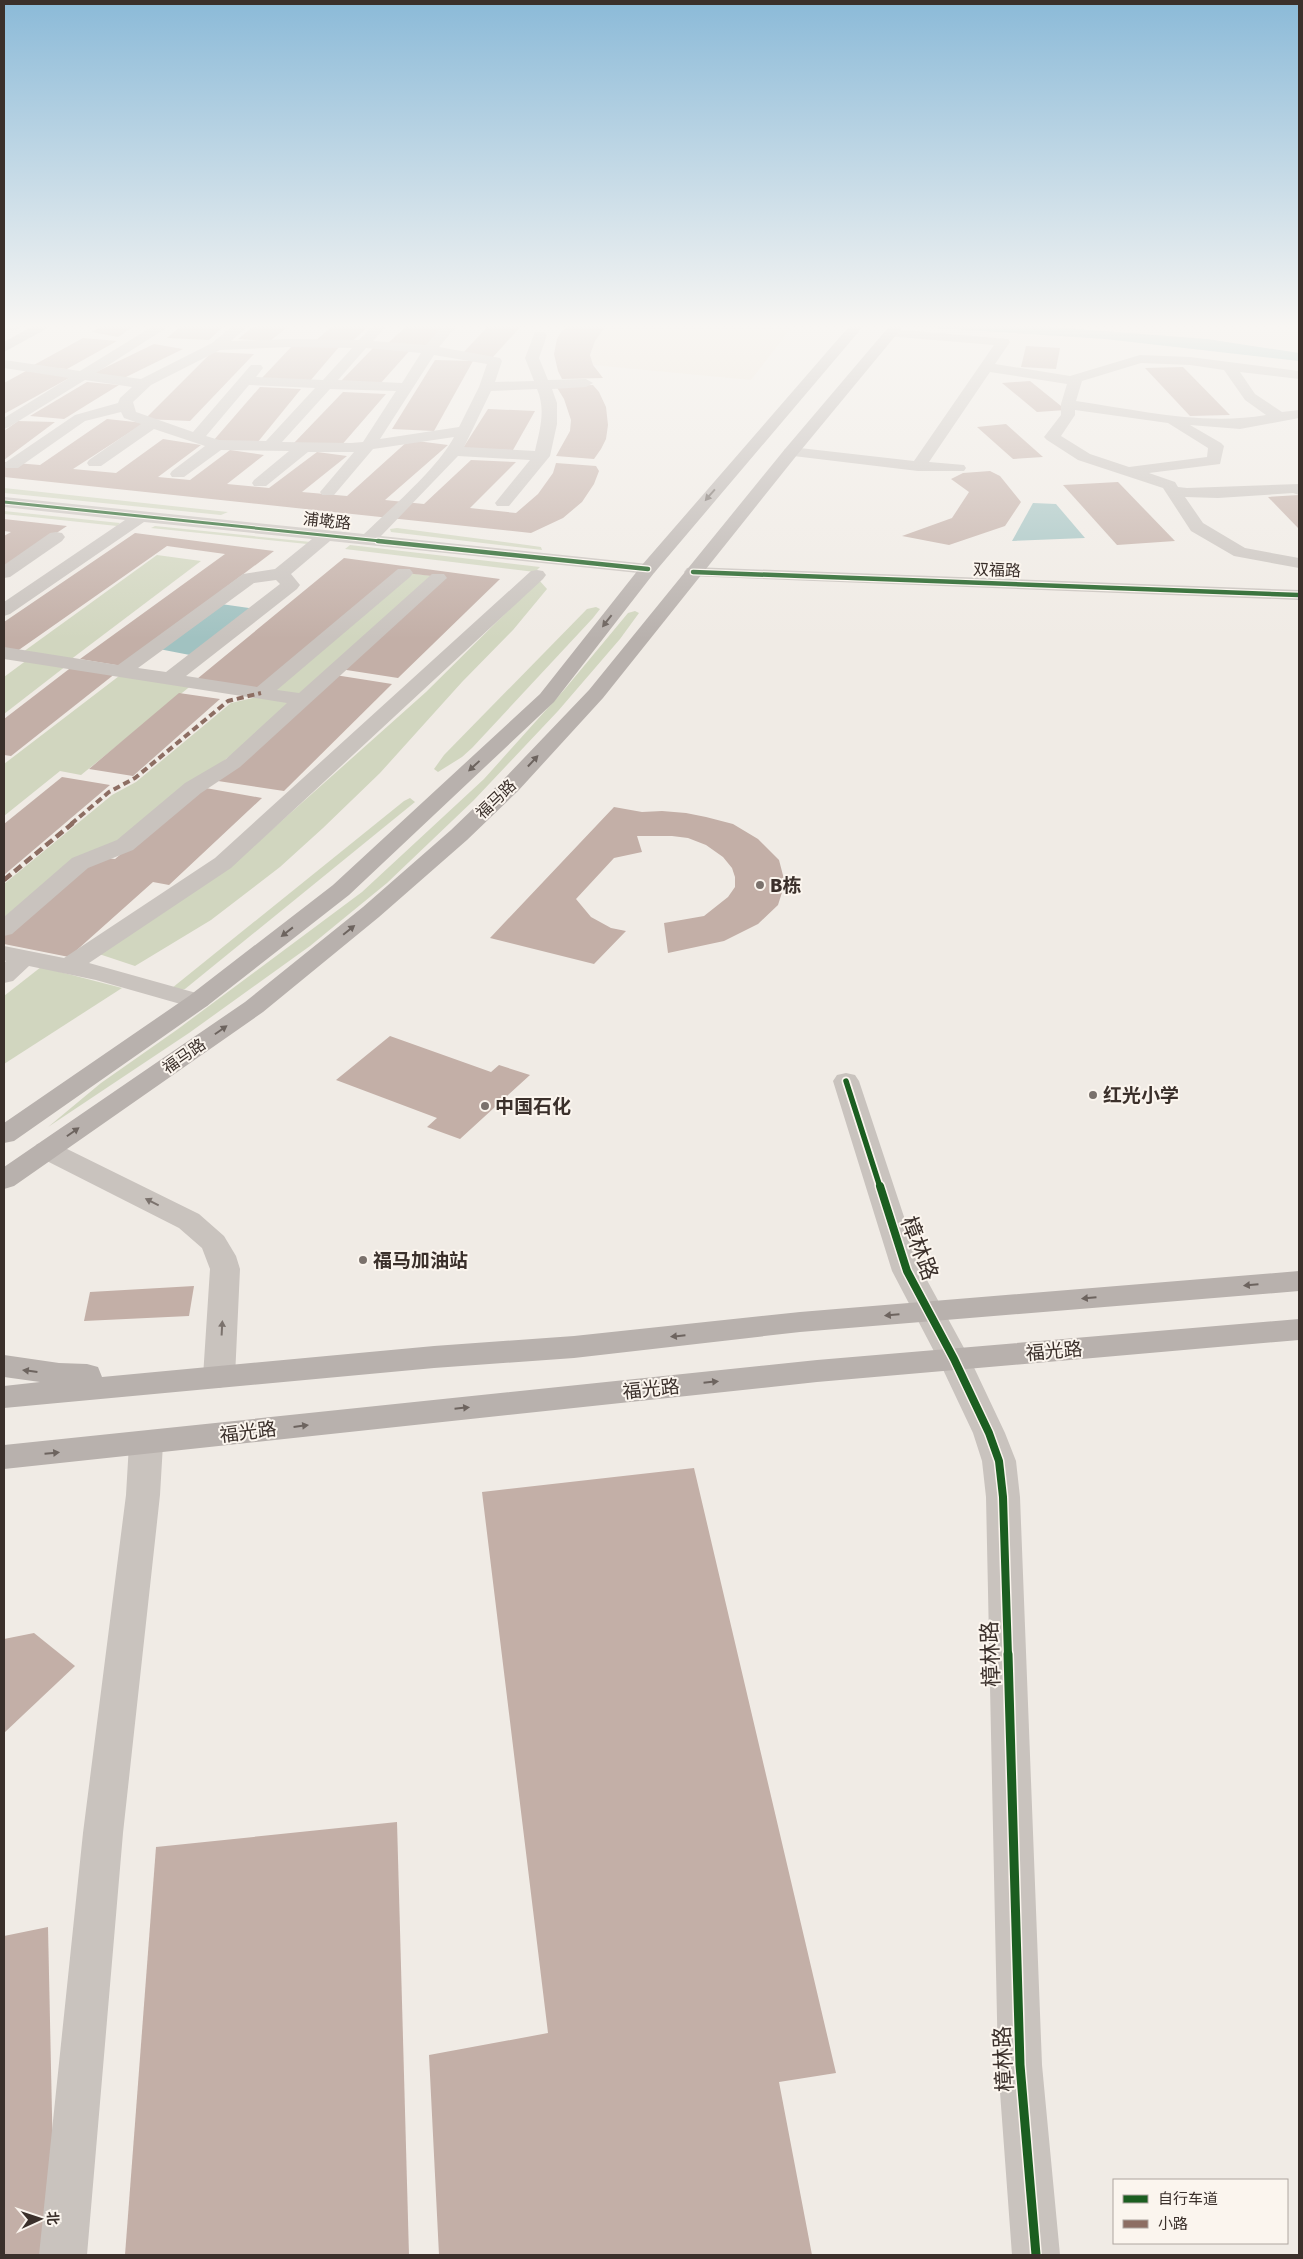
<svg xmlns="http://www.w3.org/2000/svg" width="1303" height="2259" font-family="Jost,'Noto Sans SC',sans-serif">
<rect width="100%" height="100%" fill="#f0ebe5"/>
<g fill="#d1d6bf">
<polygon points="4,488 228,512 221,515 4,493"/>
<polygon points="4,511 120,523 117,526 4,514"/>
<polygon points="155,526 311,542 307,544 151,528"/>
<polygon points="397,528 527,545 541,547 542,550 391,532 390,529"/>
<polygon points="350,545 540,567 535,572 345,549"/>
<polygon points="157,555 201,561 70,660 23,652"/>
<polygon points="408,573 433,576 301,696 273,691"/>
<polygon points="539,580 547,589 513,630 462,682 380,773 323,828 280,867 211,920 135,966 96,953 230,867 426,692"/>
<polygon points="596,607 600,609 593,618 472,748 462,757 438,772 434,769 444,755 587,609"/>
<polygon points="635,611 639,613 620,639 558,711 474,800 387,883 310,946 189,1033 48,1127 101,1083 178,1029 362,892 484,779 564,690 628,613"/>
<polygon points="27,660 66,666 4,714 4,677"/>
<polygon points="123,673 193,684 81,775 60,771 4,816 4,764"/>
<polygon points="261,696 298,701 122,843 78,859 4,924 4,884 112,795 136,782 231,703"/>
<polygon points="410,798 415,802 185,989 174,992 172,988 404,801"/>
<polygon points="41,967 122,988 4,1064 4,996"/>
</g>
<polygon fill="#eee3d5" points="608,323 700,323 792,327 751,380 593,365 590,355 595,341"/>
<g fill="#a1c2c1">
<polygon points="858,323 999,323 1207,339 1299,353 1299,361 1105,339"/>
<polygon points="1033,503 1056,504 1085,538 1012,541"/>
<polygon points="221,604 256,609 195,656 159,649"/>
</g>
<g fill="#c3afa7">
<polygon points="106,323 139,323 118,337 92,332"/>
<polygon points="184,323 227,323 209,340 167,338"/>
<polygon points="258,323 293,323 270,341 238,339"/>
<polygon points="336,323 372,323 349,344 314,342"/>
<polygon points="410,323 451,323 427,346 388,343"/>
<polygon points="491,323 524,323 493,357 461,355"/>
<polygon points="572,323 608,323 595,341 590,355 593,365 603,378 562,379 558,371 554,354 557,339 561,332"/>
<polygon points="83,338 117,341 67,369 32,366"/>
<polygon points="154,344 183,349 124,378 94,373"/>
<polygon points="293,345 339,347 310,381 261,379"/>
<polygon points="375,346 412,348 380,384 341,381"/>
<polygon points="1026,346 1060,348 1056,369 1021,367"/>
<polygon points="212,352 254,354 190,421 145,419"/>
<polygon points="435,360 473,361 434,431 392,429"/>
<polygon points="1183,367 1230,415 1190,416 1145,368"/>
<polygon points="26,371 71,377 4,414 4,383"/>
<polygon points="1030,381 1066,410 1037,412 1002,383"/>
<polygon points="87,382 119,385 64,419 30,416"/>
<polygon points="593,385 599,392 606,407 608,425 606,439 601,449 594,459 556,456 570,431 571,420 564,399 556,386"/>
<polygon points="260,387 301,389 257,443 213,441"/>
<polygon points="343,392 386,394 340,447 293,444"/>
<polygon points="488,409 535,411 513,450 463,448"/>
<polygon points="107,419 144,423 73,469 116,473 163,439 201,445 158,477 190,480 230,450 264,455 227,484 269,488 317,452 347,456 302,492 347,496 409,440 448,445 385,500 424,504 471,460 516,462 470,508 516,513 538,494 553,473 556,463 596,466 599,471 594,484 582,502 563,518 531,533 4,477 4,462 40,465"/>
<polygon points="18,421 55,422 4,460 4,431"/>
<polygon points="1006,424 1043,457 1013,459 977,427"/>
<polygon points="990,471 1000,476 1021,502 1005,526 949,545 902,536 952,518 969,492 951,479 963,473"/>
<polygon points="1118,482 1175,541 1117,545 1063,485"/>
<polygon points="1299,495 1299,529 1268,497"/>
<polygon points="4,519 67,526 4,568 4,536 11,532 4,531"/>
<polygon points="135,533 274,551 122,666 80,659 225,554 167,546 13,654 4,653 4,622"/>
<polygon points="344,558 500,579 398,678 340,669 440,577 397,572 261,690 197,679"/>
<polygon points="73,666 116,673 11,756 4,755 4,719"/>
<polygon points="335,675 392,684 284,791 218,781"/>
<polygon points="179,693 220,699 133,776 89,769"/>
<polygon points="62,777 110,785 4,875 4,824"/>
<polygon points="200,787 262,798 169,885 153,882 69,957 4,944 4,935 97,857 115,859"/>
<polygon points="614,807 642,812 662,811 686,813 706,817 733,824 758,839 779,860 785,883 778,905 758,924 724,941 668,953 664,923 704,916 728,897 735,887 735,877 732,868 723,857 706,845 688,838 672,836 637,836 642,852 614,858 576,899 591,917 611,928 626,931 594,964 490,938"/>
<polygon points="390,1036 491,1072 499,1065 530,1075 460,1139 427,1127 437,1118 336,1080"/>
<polygon points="194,1286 189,1316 84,1321 90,1292"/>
<polygon points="694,1468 836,2073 779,2082 812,2255 439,2255 429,2055 548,2033 482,1492"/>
<polygon points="34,1633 75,1666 4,1733 4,1639"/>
<polygon points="397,1822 409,2255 125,2255 156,1847"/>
<polygon points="48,1927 55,2255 4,2255 4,1936"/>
</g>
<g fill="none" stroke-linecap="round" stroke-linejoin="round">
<g fill="#c9c3be" fill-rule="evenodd">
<polygon points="4,323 19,323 22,326 15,330 4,330"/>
<path d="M158 323H174L96 373 141 379 212 343 236 323H251L231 341 290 339 359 340 375 323H389L373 341 426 345 445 323H459L439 347 500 358 502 361 495 382 534 381 525 358 535 332H545L547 335 539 358 548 380 586 379 593 383 586 387 552 389 557 403V424L550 456 509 506H497L495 503 530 460 458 456 381 536 648 564 654 565 657 569 654 573 648 574 330 541 291 574 300 585 297 589 186 676 257 687 398 569H410L413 573 410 577 277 690 299 693 432 574H444L447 578 240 767 201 793 133 850 88 868 12 934 4 936V917L72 858 117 840 185 783 226 759 287 703 4 659V647L118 665 243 574 275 569 312 539 144 522 10 614 4 616V602L125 520 4 507V497L364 534C390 509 438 468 454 437L373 449 334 495H322L320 492 354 452H308L266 486H254L252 483 254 480 289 451 221 450 184 477H172L170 474 172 471 205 446 154 429 101 466H89L87 463 89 460 141 424 124 418 121 412 85 421 18 468H6L4 465 6 462 75 415 118 403 120 398 132 387 85 380 9 427 4 429V418L69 378 4 368V360L80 371ZM290 347 352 348 323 380 256 377 263 368 261 365H251L193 432 136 412 133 402 151 385 220 350ZM366 348 421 353 402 383 338 380ZM434 355 487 364 479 387 459 427 380 439ZM249 385 315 388 266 441 219 440 206 436ZM330 389 396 391 363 442 351 443 282 442ZM537 389C546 410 540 429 535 451L464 447 491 391ZM276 580 280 584 166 672 138 668 254 583Z"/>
<path d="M891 329 1008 339 1010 342 995 364 1070 376 1140 355 1190 357 1299 371V379L1240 372 1255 394 1282 412 1299 410V418L1240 429 1190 425 1221 443 1224 446 1220 464 1149 473 1175 482 1178 487 1187 488 1299 484V495L1293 493 1218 498 1185 497 1203 523 1245 548 1299 558V568L1234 556 1191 531 1163 488 1078 460 1047 440 1044 437 1061 415V404L1067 384 990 372 929 462 964 465 966 468 964 471H918L785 455 783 452 785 449 791 447 914 461 994 345 886 336 884 333 886 330ZM1141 363 1190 365 1224 370 1245 400 1266 415C1204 426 1138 410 1076 401L1082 381ZM1075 410 1168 423 1208 448 1207 457 1129 467 1090 454 1061 436 1075 415Z"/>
<polygon points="56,532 62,533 65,537 62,541 10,577 4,578 4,565 50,533"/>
<polygon points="693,567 1299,590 1299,600 687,576 684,572 687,568"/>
<polygon points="537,570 543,571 546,575 543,579 231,868 89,963 207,996 211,1001 207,1006 198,1009 96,980 29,966 13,981 4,983 4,963 6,961 4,960 4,946 64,958 215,858 531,571"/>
<polygon points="846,1073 855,1075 859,1081 922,1271 970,1359 1005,1433 1016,1461 1020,1497 1042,2065 1060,2255 1012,2255 998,2065 986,1497 982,1461 973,1433 938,1359 892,1271 833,1081 837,1075"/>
<polygon points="47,1142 57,1144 199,1214 224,1236 236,1256 240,1269 235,1377 230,1385 219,1388 208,1385 203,1377 210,1269 202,1248 179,1228 37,1156 33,1150 37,1144"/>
<polygon points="146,1432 158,1436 163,1444 160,1495 123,1833 87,2255 39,2255 83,1833 126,1495 129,1444 134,1436"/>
</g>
<g fill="#b8b1ad" fill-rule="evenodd">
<polygon points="38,323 57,323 4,352 4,342"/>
<polygon points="852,323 866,323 654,573 554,702 349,895 207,1006 14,1141 4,1143 4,1123 189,996 333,885 540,694 642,565"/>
<polygon points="892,323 906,323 797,455 603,698 518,791 467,840 379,917 263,1012 14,1186 4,1189 4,1167 245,1002 363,907 451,830 502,781 589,690 785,449"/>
<polygon points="1299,1271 1299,1291 800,1332 574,1358 434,1368 4,1408 4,1386 40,1382 4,1377 4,1355 59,1363 87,1364 98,1367 102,1377 434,1346 574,1336 800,1312"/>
<polygon points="1299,1319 1299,1340 817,1382 4,1469 4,1445 817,1360"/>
</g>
<polyline stroke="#8d6e63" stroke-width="4" stroke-dasharray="7 4" stroke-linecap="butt" points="71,824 109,792 135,778 228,701 261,693"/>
<polyline stroke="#8d6e63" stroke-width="4.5" stroke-dasharray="9 4.5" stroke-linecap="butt" points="4,880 73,823"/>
<defs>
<polyline id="cycleway-far4" points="4,502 390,542"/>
<g id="cycleway-far3">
<polyline points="378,541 648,569"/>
<polyline points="693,572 1299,595"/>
</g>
<polyline id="cycleway-far2" points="846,1081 880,1187"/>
<polyline id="cycleway-far1" points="880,1186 907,1271 954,1359 989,1433 999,1461 1003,1497 1008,1656"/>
<polyline id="cycleway" points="1008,1654 1020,2065 1036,2255"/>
</defs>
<use href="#cycleway-far4" stroke="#fbf5ee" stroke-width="5"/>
<use href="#cycleway-far3" stroke="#fbf5ee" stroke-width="7"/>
<use href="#cycleway-far2" stroke="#fbf5ee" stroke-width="9"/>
<use href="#cycleway-far1" stroke="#fbf5ee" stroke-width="11"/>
<use href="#cycleway" stroke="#fbf5ee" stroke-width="12"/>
<use href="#cycleway-far4" stroke="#1b5e20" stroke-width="3"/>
<use href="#cycleway-far3" stroke="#1b5e20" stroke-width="4.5"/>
<use href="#cycleway-far2" stroke="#1b5e20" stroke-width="5.5"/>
<use href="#cycleway-far1" stroke="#1b5e20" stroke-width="8"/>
<use href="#cycleway" stroke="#1b5e20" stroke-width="9"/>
</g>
<defs><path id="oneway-solid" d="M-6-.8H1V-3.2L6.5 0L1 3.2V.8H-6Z" transform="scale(1.25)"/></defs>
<g fill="#6d645f">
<use href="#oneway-solid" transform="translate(710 495) rotate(131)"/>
<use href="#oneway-solid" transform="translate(607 621) rotate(128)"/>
<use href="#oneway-solid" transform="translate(533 761) rotate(-47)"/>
<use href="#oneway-solid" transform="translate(474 766) rotate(137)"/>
<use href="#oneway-solid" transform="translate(349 930) rotate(-39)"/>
<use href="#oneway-solid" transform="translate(287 932) rotate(142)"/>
<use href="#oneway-solid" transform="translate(221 1030) rotate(-35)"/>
<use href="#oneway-solid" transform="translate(73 1132) rotate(-35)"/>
<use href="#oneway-solid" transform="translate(1251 1285) rotate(175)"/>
<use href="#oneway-solid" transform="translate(1089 1298) rotate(175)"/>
<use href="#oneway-solid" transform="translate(892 1315) rotate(175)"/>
<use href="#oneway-solid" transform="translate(678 1336) rotate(174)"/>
<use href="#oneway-solid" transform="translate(30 1371) rotate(-173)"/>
<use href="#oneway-solid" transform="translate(711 1382) rotate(-6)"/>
<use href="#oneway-solid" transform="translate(462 1408) rotate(-6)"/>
<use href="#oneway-solid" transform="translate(301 1426) rotate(-7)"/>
<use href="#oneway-solid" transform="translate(52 1453) rotate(-5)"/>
</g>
<g fill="#7b726d">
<use href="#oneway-solid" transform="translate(152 1202) rotate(-153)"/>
<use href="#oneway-solid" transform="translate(222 1328) rotate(-87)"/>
</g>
<linearGradient id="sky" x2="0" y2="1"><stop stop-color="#8bbad8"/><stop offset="0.51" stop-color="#f8f6f3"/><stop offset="1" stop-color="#f8f6f3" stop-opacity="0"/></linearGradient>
<rect width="1303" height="639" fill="url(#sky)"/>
<g fill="#7a716c" stroke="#fbf5ee" stroke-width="2">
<circle cx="760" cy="885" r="5"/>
<circle cx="1093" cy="1095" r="5"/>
<circle cx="485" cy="1106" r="5"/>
<circle cx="363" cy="1260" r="5"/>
</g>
<g text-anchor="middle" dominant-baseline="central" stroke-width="4" stroke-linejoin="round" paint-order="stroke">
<g font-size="16" fill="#3b302b" stroke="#fbf5ee">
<text transform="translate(327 521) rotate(6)">浦墘路</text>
<text transform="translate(997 570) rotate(2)">双福路</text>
<text transform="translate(496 799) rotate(-44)">福马路</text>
<text transform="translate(184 1056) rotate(-35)">福马路</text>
</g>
<g font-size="19" font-weight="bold" fill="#3b302b" stroke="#fbf5ee" text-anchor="start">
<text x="770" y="885">B栋</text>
<text x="1103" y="1095">红光小学</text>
<text x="495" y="1106">中国石化</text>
<text x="373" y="1260">福马加油站</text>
</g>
<g font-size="19" fill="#3b302b" stroke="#fbf5ee">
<text transform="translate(1054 1351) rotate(-5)">福光路</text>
<text transform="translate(651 1389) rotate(-6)">福光路</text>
<text transform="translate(248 1432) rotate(-7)">福光路</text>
</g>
<g font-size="22" fill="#3b302b" stroke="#fbf5ee">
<text transform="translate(920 1248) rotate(69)">樟林路</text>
<text transform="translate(990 1654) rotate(-92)">樟林路</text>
<text transform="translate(1003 2059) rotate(-93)">樟林路</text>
</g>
</g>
<rect width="1303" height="2259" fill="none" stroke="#3b302b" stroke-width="10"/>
<rect x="1113" y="2179" width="175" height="65" fill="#fbf5ee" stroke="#aea6a0"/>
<rect x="1123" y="2195" width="25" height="8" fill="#1b5e20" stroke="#aea6a0"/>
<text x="1158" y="2204" font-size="15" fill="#3b302b">自行车道</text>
<rect x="1123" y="2220" width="25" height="8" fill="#8d6e63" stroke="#aea6a0"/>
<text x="1158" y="2229" font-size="15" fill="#3b302b">小路</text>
<g transform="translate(40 2219) rotate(87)" stroke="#fbf5ee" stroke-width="4" paint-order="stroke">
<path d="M0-4L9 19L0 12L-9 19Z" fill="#3b302b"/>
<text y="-8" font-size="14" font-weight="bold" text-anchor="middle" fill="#3b302b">北</text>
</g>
</svg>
